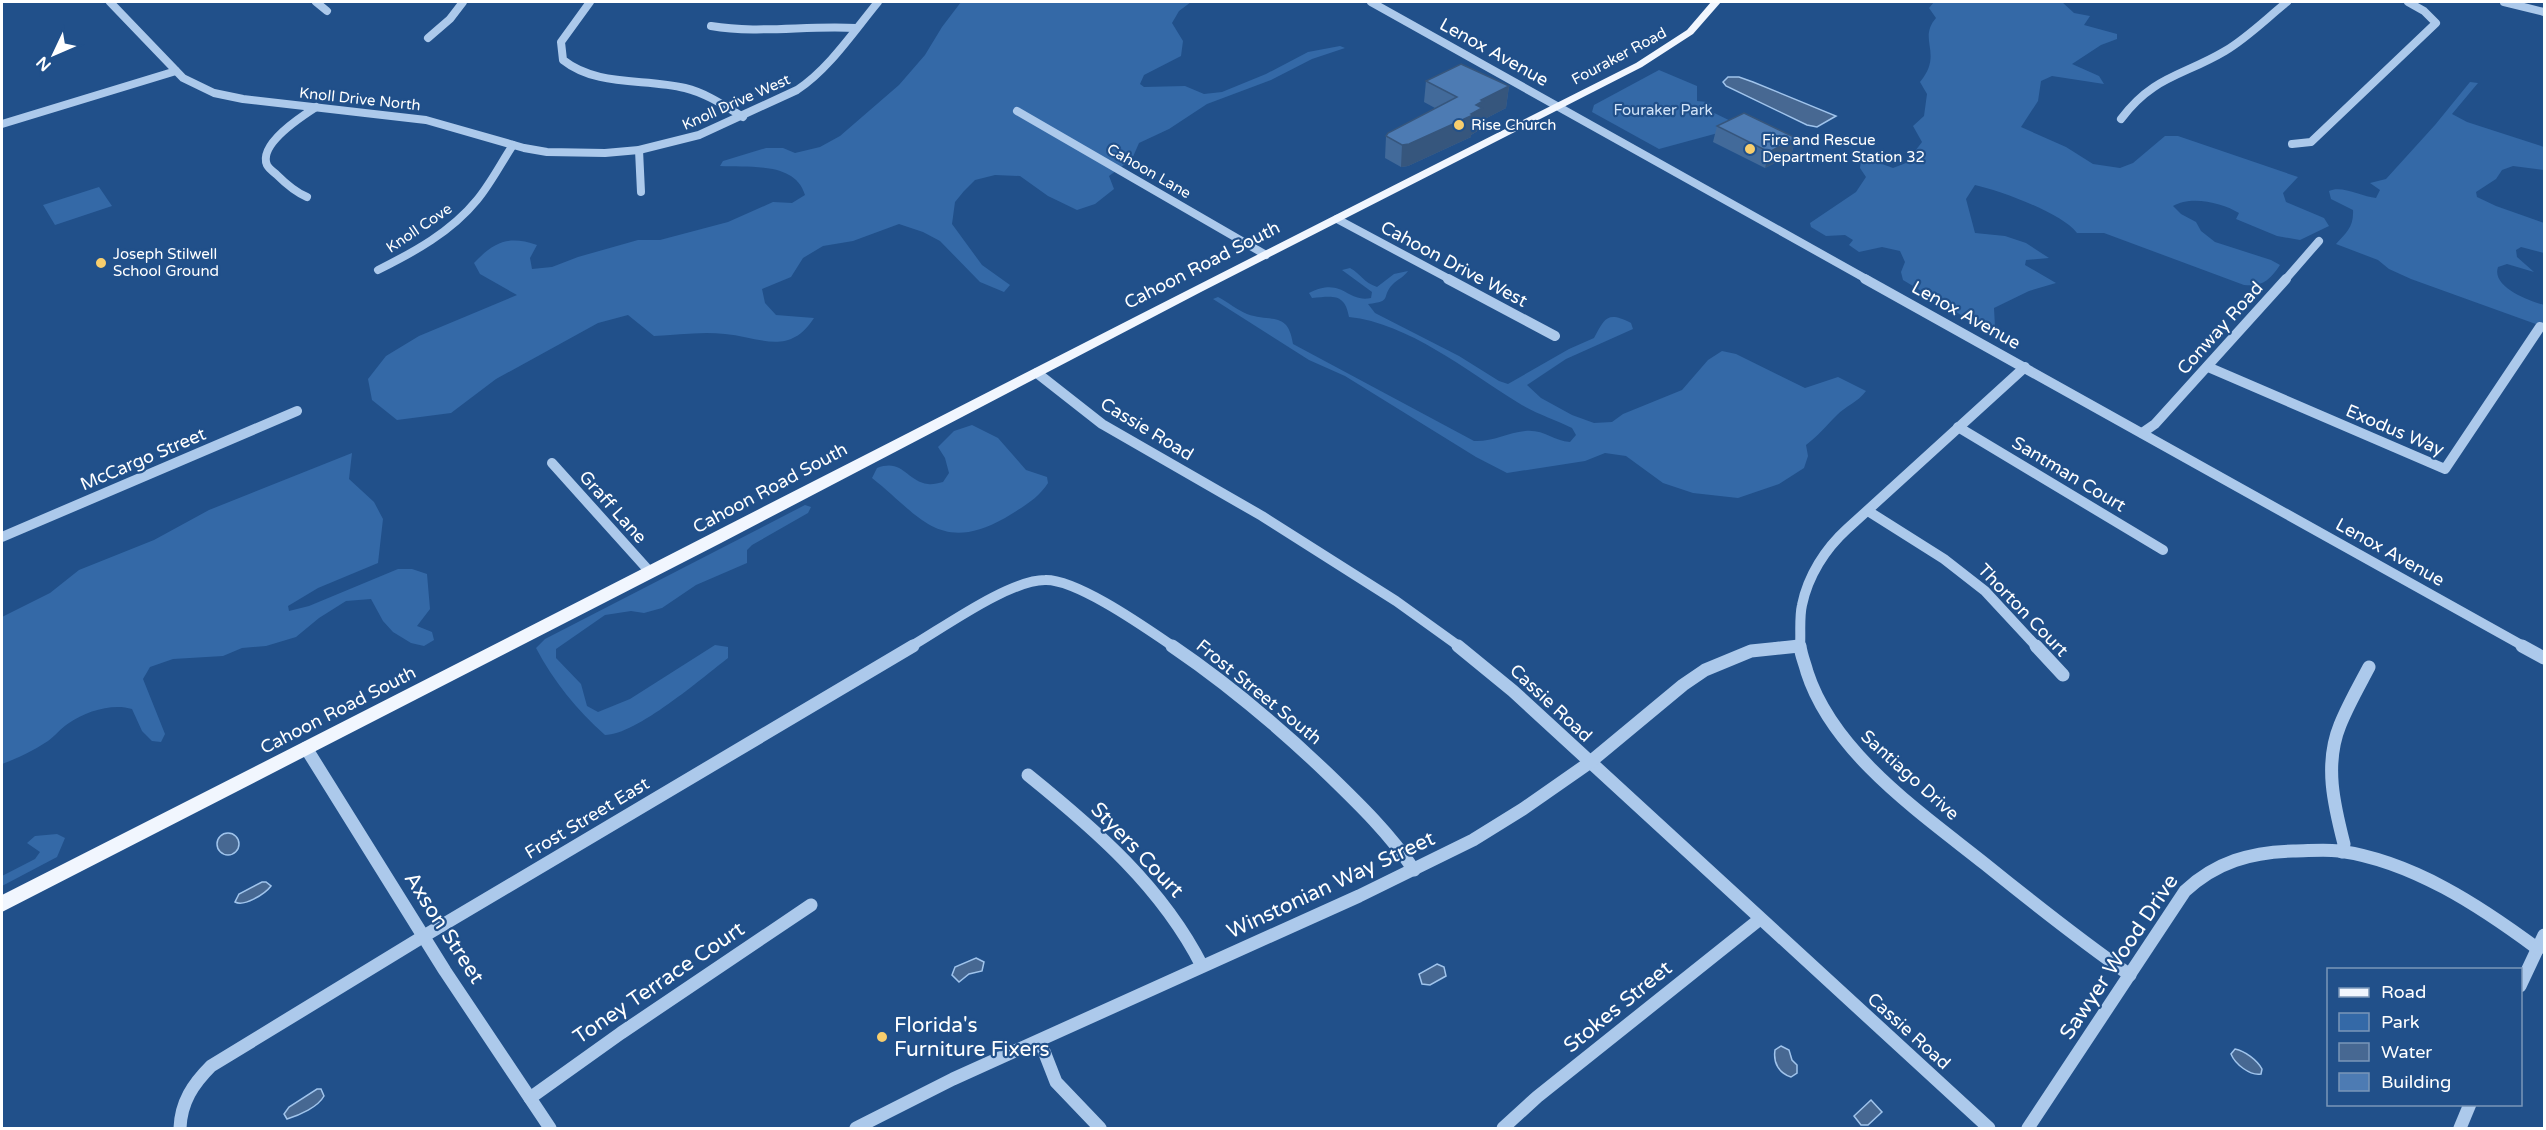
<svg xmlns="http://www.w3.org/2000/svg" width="2546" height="1130" font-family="'Varela Round',sans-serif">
<rect width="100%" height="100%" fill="#21508a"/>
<g fill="#3469a7">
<path d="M961 2H1191L1179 11 1172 23 1183 41 1181 56 1144 75 1140 84 1144 87 1185 86 1204 94 1222 92 1266 74 1308 52 1340 46 1345 48 1312 59 1271 80 1207 104 1169 129 1139 143 1132 159 1109 176 1114 189 1095 204 1077 210 1048 196 1020 176 995 175 975 180 964 191 955 202 952 224 982 265 1010 285 1004 292 980 282 940 241 923 232 899 224 853 241 823 246 803 258 791 277 762 289 765 303 776 315 814 318C789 357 760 337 725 334 702 331 677 335 654 336L628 315 598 323 496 379 451 413 397 420 372 400 368 379 386 356 419 336 517 295 480 274 474 263C494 242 508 235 537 245L530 258 532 269 552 267 578 257 638 240H660L728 222 773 202 792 203 805 195C795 161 749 168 720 166L723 161 766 148H783L795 153 820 147 840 136 899 85 925 55 942 27Z"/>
<path d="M1934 2H2062L2074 13 2090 16 2084 25 2117 34V39L2101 45 2072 64 2099 76 2104 84 2052 76 2041 81 2038 101 2021 127 2066 147 2093 164 2120 168 2133 163 2165 136H2178L2298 177 2283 193 2286 202 2324 218 2329 226 2300 240 2277 236 2236 219 2239 213C2223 203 2191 195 2173 206L2181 214 2196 222 2201 231 2215 242 2271 260 2280 265C2270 280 2262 287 2244 285L2104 233H2077C2062 213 2001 191 1975 185L1966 199 1975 233 2005 236 2026 243 2049 258 2026 260 2025 265 2056 283 2029 291 1994 308 1995 327H1981L1903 280 1901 272 1905 262 1900 251 1882 247 1859 252 1849 245 1853 240 1845 235 1826 236 1811 227 1810 223 1856 192 1866 177 1860 168 1861 161H1874L1893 168 1906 163 1922 142 1913 126 1924 116 1927 94 1920 82C1944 53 1917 40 1936 18L1929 8Z"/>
<polygon points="1659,70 1697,86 1697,101 1707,102 1714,107 1708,110 1737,124 1718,133 1659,149 1592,112 1594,105"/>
<path d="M2470 82 2478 83 2452 114 2467 122 2544 147V170L2513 166 2502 170 2496 179 2476 192 2477 197 2496 206 2544 223V253L2521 247 2516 250 2517 257 2534 272 2507 264 2498 267C2491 287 2529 301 2544 305V327L2411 279 2389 269 2378 260 2336 244C2346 233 2354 227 2353 210L2331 199 2329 191C2342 185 2362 197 2376 198L2380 190 2370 183 2386 179 2435 125Z"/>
<polygon points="99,187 112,206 55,225 43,205"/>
<path d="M1350 268C1362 275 1363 282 1377 287L1394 274 1408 271C1404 277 1398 279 1393 284 1380 297 1394 301 1368 304L1375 313 1459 356 1499 381 1508 384 1569 349 1594 338C1605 318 1607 311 1631 323L1633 329 1566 359 1527 385 1541 398 1572 415 1594 423 1612 422 1623 414 1682 390 1708 360 1722 351 1736 354 1805 388 1838 377 1866 391C1858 402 1846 406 1837 415 1826 426 1818 436 1806 445L1808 456 1804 468 1779 484 1738 498 1693 493 1663 483 1626 456 1605 453 1585 461 1507 473 1476 457 1345 376 1309 360 1213 299 1218 297C1228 302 1237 310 1247 314 1271 323 1288 310 1293 344L1474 441C1492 442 1507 433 1525 431 1544 429 1553 441 1570 442L1576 435 1572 428C1554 419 1534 413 1517 402 1467 371 1408 323 1349 317 1345 293 1333 296 1312 298L1309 293C1343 276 1346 303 1371 298L1372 292 1342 270Z"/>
<path d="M972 425 998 438 1026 470 1047 477 1048 483C1038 499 1021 508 1005 518 939 555 919 515 872 478L877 468C903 458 906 481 928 484 932 485 938 483 943 482L949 473 945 458 938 447 954 431Z"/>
<path d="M352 453 349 479 374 502 383 519 378 563 318 588 288 606 289 611 309 606 398 569H412L427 574 430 609 417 626 432 632 434 640 424 646 411 643 393 632 383 621 371 599 346 601 319 618 296 637 266 646 242 648 223 656 173 659 150 667 143 679 165 734 161 742 152 741 142 731 132 709C113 703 86 711 69 723 61 728 55 736 48 741 33 751 18 758 2 764V617L50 593 79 570 154 540 209 510Z"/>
<path d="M805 505 811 507 808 513 752 545 747 550V563L696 585 662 608 644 613 631 611 605 615 556 649V658L581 684 587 706 598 712 630 699 715 645 728 647V658C702 678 636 735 605 735 576 709 554 682 536 648L545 639Z"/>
<polygon points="57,834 65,838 57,857 2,886 2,876 35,859 40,852 27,843 35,836"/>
</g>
<g fill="#476892" stroke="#a0c4ec" stroke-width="1.5">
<polygon points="1728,77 1739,77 1753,82 1836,116 1817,127 1807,125 1726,86 1723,82"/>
<circle cx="228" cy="844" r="11"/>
<path d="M262 882H266L271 886C265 894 244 907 235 902L239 894Z"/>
<polygon points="976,958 984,962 982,971 969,974 959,982 952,975 955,967"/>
<polygon points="1437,964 1444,967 1446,976 1430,985 1422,984 1419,974"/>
<path d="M1781 1046 1789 1050 1792 1060 1797 1065V1073L1791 1077C1779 1073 1773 1063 1775 1050Z"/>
<path d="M2235 1049C2245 1051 2257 1060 2262 1069L2261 1074C2250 1076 2235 1064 2231 1054Z"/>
<path d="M317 1089H321L324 1096C318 1107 300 1115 287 1119L284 1114 289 1107Z"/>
<polygon points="1871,1100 1882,1112 1868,1125 1861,1125 1854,1116"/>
</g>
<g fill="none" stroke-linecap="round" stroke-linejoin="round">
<g stroke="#acc9eb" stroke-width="8">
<path d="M110 2 183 78 214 93 243 99 426 120 524 148 547 152 605 153 639 150 699 135 797 90C829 69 854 31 878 2"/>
<polyline points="316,2 327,11"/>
<path d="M590 2 561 42 563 60C597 87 644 78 685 88 706 93 725 106 743 117"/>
<polyline points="1371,2 1868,280"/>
<polyline points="2504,2 2544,12"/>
<path d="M711 26C758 34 808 25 856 28"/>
<polyline points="428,38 450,19 463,2"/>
<polyline points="1017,111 1266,255"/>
<path d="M2121 119C2153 76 2183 76 2225 51 2247 38 2267 18 2287 2"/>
<polyline points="2,124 176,71"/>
<polyline points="2292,144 2311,142 2436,23 2424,11 2408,2"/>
<polyline points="639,150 641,192"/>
<path d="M307 197C295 192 286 184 277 175 274 172 269 169 267 165 258 144 302 116 316 107"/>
<polyline points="1337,219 1451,280"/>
<path d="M378 270C414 252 451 232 477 200 491 183 501 163 513 145"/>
<polyline points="2285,280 2319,241"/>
</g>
<g stroke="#acc9eb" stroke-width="10">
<polyline points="1448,279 1555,336"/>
<polyline points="1865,279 2525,647"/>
<polyline points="2208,367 2445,469 2540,327"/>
<polyline points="1037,373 1102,424 1262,516 1396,601 1460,647"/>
<polyline points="1958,427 2163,550"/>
<polyline points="2142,433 2155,424 2286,279"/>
<polyline points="552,463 650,572"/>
<polyline points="1868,511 1944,559 1985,591 2037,647"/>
<polyline points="2,537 297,411"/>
<path d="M910 647C943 628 1009 580 1045 580 1077 579 1146 628 1174 647"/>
<polyline points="1776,647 1799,646"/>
<path d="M1800 647C1801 634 1799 618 1802 605 1808 576 1825 549 1847 529L2025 367"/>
</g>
<g stroke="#acc9eb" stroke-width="13">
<path d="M1172 646C1228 684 1279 727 1328 774 1359 804 1390 834 1414 870"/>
<polyline points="1458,646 1513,691 1989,1128"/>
<path d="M1800 646C1801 655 1805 664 1807 672 1833 753 1921 813 1985 864 2032 902 2080 940 2130 975"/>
<polyline points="2036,646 2063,675"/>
<polyline points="2522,646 2544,658"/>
<polyline points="306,748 445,971 550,1128"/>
<path d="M1028 775C1096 830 1162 887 1202 966"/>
<path d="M2342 852 2344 844C2334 805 2324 764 2340 725 2348 705 2359 686 2369 667"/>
<polyline points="2520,986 2544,935"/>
<polyline points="1040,1041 1056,1082 1100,1128"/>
<polyline points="530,1098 621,1033 811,905"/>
<path d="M180 1128C181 1102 193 1084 211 1066L424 936 913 646"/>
<polyline points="856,1128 953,1079 1359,896 1473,840 1523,809 1589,763 1683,685 1705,670 1751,651 1799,646"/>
<polyline points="1503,1128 1537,1097 1760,919"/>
<path d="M2028 1128 2185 891C2216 862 2251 852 2293 851 2308 851 2324 849 2339 851 2412 861 2480 906 2538 949"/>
<polyline points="2460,1128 2470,1104"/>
</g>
<path fill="#f1f6fe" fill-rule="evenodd" d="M1711 2H1721L1693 34 1642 67 1201 292 721 543 2 912V895C547 619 1090 338 1636 63L1687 30Z"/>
</g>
<g fill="#426a9a">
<polygon points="1426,81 1509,86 1506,108 1481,121 1479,130 1471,135 1471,137 1408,166 1401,167 1385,158 1386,136 1435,108 1424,102"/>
<polygon points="1717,126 1796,138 1791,155 1765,168 1713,142"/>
</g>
<g fill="#36567d">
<polygon points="1509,86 1506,108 1481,121 1479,130 1471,135 1471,137 1408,166 1401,167 1402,145 1476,105 1481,100"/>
<polygon points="1796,138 1791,155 1765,168 1769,152"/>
</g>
<g fill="#4d7bb3" stroke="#36567d" stroke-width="1.5">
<polygon points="1461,64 1509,86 1481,100 1483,101 1476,105 1482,108 1471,114 1473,115 1409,144 1402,145 1386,136 1388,133 1457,97 1426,81"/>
<polygon points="1744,113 1796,138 1769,152 1717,126"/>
</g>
<g fill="#f8ce6d" stroke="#21508a" stroke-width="2">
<circle cx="1459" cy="125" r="6"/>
<circle cx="1750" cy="149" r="6"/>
<circle cx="101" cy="263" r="6"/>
<circle cx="882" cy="1037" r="6"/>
</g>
<g text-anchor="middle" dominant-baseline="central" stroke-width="4.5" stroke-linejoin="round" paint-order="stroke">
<g font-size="15" fill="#fff" stroke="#21508a">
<text transform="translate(1619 56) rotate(-28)">Fouraker Road</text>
<text transform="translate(360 99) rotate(6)">Knoll Drive North</text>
<text transform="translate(736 102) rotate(-24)">Knoll Drive West</text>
<text transform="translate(1149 171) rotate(30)">Cahoon Lane</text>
<text transform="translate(419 228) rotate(-34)">Knoll Cove</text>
</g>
<g font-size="15" fill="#d1e3f8" stroke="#21508a">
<text x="1663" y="110">Fouraker Park</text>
</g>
<g font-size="15" fill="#fff" stroke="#21508a" text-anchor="start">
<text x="1471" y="125">Rise Church</text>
<text x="1762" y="140">Fire and Rescue<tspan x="1762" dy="17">Department Station 32</tspan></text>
<text x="113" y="254">Joseph Stilwell<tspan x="113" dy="17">School Ground</tspan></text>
</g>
<g font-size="18" fill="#fff" stroke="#21508a">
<text transform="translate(1494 52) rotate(29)">Lenox Avenue</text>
<text transform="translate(1454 264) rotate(28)">Cahoon Drive West</text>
<text transform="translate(1202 265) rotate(-27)">Cahoon Road South</text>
<text transform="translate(1966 315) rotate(29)">Lenox Avenue</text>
<text transform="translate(2220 328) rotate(-48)">Conway Road</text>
<text transform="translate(1147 429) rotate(31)">Cassie Road</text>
<text transform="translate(2395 430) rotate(23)">Exodus Way</text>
<text transform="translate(143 459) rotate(-23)">McCargo Street</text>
<text transform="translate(2069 474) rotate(31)">Santman Court</text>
<text transform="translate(770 488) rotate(-28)">Cahoon Road South</text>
<text transform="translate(613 507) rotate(48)">Graff Lane</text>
<text transform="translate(2390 552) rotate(29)">Lenox Avenue</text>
<text transform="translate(2023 610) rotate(46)">Thorton Court</text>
<text transform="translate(1259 692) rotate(39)">Frost Street South</text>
<text transform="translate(1551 703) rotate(43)">Cassie Road</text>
<text transform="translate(338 710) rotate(-27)">Cahoon Road South</text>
<text transform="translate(1910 775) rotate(42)">Santiago Drive</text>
<text transform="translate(587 818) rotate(-31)">Frost Street East</text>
<text transform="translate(1909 1031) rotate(42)">Cassie Road</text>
</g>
<g font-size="21" fill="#fff" stroke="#21508a">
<text transform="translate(1137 850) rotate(46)">Styers Court</text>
<text transform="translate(1331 885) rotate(-25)">Winstonian Way Street</text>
<text transform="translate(444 928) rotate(57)">Axson Street</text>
<text transform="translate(2119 957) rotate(-56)">Sawyer Wood Drive</text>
<text transform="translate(659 983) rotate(-34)">Toney Terrace Court</text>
<text transform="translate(1618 1007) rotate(-39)">Stokes Street</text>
</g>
<g font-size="21" fill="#fff" stroke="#21508a" text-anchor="start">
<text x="894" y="1025">Florida's<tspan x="894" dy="24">Furniture Fixers</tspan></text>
</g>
</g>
<rect width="2546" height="1130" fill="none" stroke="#ffffff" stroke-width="6"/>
<rect x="2327" y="968" width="195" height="138" fill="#21508a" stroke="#7a96b9" stroke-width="1.5"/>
<rect x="2339" y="988" width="30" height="9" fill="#f1f6fe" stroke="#7a96b9" stroke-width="1.5"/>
<text x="2381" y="998" font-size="18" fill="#ffffff">Road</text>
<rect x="2339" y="1013" width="30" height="18" fill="#3469a7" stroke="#7a96b9" stroke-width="1.5"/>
<text x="2381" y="1028" font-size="18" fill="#ffffff">Park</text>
<rect x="2339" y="1043" width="30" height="18" fill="#476892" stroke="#7a96b9" stroke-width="1.5"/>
<text x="2381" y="1058" font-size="18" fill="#ffffff">Water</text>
<rect x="2339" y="1073" width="30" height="18" fill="#4d7bb3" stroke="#7a96b9" stroke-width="1.5"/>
<text x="2381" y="1088" font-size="18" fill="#ffffff">Building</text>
<g transform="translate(54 54) rotate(226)" stroke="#21508a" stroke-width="4.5" paint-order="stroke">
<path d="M0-4.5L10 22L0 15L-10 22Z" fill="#ffffff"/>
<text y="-9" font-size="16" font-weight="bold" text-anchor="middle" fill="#ffffff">N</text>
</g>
</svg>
